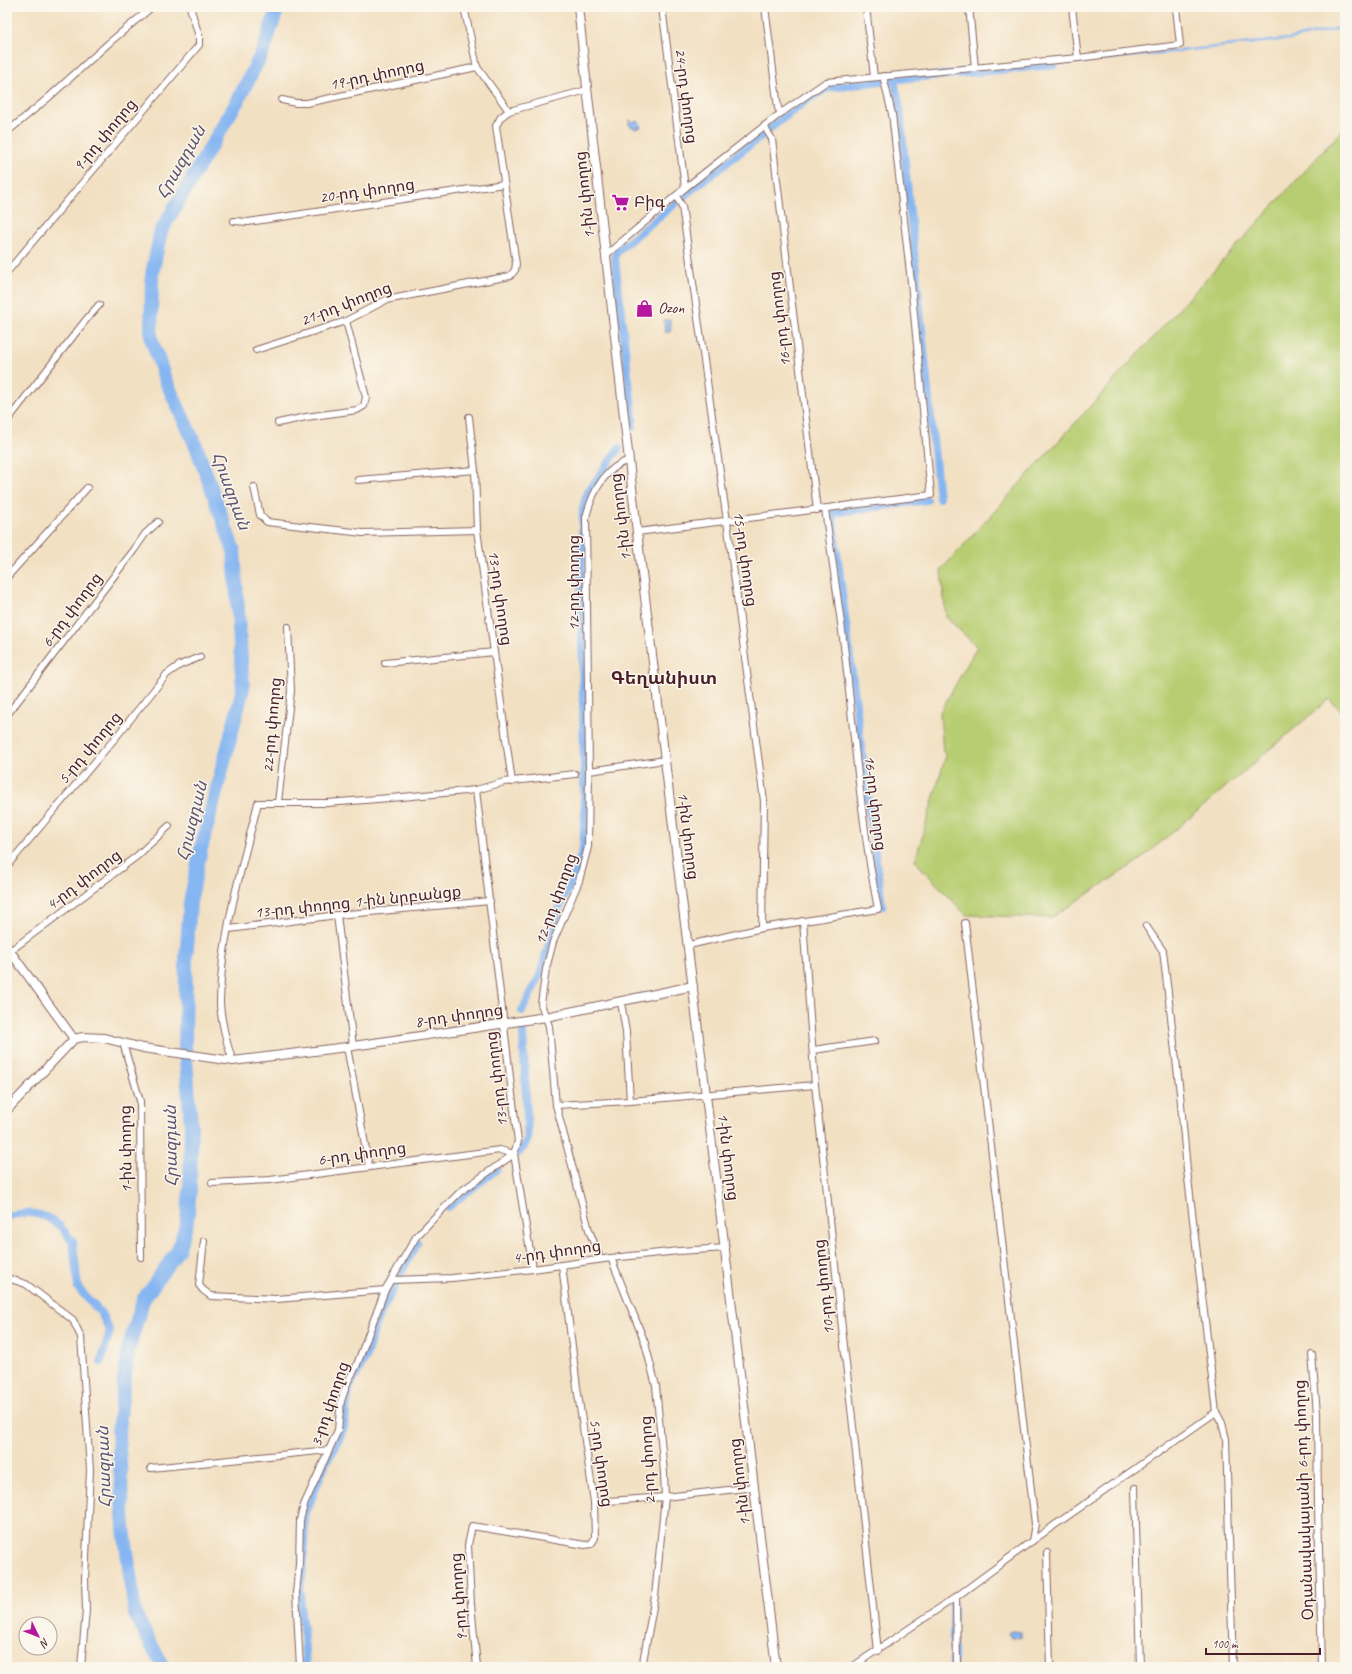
<svg xmlns="http://www.w3.org/2000/svg" width="1352" height="1674" font-family="Caveat,'Noto Sans Armenian',sans-serif">
<rect width="100%" height="100%" fill="#fbf7ec"/>
<filter id="ink" filterUnits="userSpaceOnUse"><feTurbulence type="fractalNoise" baseFrequency=".025" numOctaves="2"/><feDisplacementMap in="SourceGraphic" scale="8" xChannelSelector="R" yChannelSelector="G"/><feConvolveMatrix kernelMatrix="1 2 1 2 8 2 1 2 1" color-interpolation-filters="sRGB"/></filter>
<filter id="wash" filterUnits="userSpaceOnUse"><feTurbulence type="fractalNoise" baseFrequency=".012" numOctaves="4" result="noise"/><feDisplacementMap in="SourceGraphic" scale="16" xChannelSelector="R" yChannelSelector="G"/><feGaussianBlur stdDeviation="0.9" result="paint"/><feColorMatrix in="noise" values="0 0 0 0 0 0 0 0 0 0 0 0 0 0 0 0 0 1.4 0 .05"/><feComposite in="paint" operator="in"/></filter>
<g filter="url(#wash)">
<rect width="100%" height="100%" fill="#f2e0c2"/>
<polygon fill="#b7cd71" stroke="#80764e" points="1345,127 1345,714 1329,699 1140,860 1051,918 966,915 915,861 946,755 943,752 940,712 977,647 946,617 941,570"/>
<g fill="#86b6f1" stroke="#686a8e">
<polygon points="630,120 633,122 638,121 640,123 641,127 636,129 629,125 629,122"/>
<polygon points="664,320 670,320 671,332 665,332"/>
<polygon points="1011,1631 1021,1632 1021,1638 1011,1638 1008,1633"/>
</g>
<g fill="none" stroke-linecap="round" stroke-linejoin="round">
<polyline stroke="#86b6f1" stroke-width="2.5" points="1060,64 1289,39 1345,27"/>
<g stroke="#86b6f1" stroke-width="8">
<polyline points="889,80 1054,65"/>
<polyline points="894,80 899,104 939,498"/>
<polyline points="769,129 807,100 827,88 881,81"/>
<polyline points="681,198 764,134"/>
<polyline points="632,427 633,419 615,259 616,252 676,203"/>
<polyline points="584,767 581,569 583,508 587,493 619,448"/>
<polyline points="882,906 863,761 832,513 927,500"/>
<polyline points="522,1011 540,975 559,908 574,876 583,849 585,815 584,774"/>
<polyline points="517,1154 523,1148 528,1139 523,1032"/>
<polyline points="448,1207 497,1169"/>
<path d="M7 1217C26 1210 45 1213 60 1226"/>
<polyline points="64,1231 73,1242 78,1288 101,1313 110,1331 101,1362"/>
<polyline points="399,1276 417,1243"/>
<polyline points="306,1667 304,1636 301,1615 300,1589 303,1568 305,1515 326,1462 335,1448 344,1427 349,1388 365,1359 377,1319 395,1286"/>
<polyline points="953,1667 953,1605"/>
</g>
<polyline stroke="#86b6f1" stroke-width="14" points="163,1667 135,1614 124,1528 118,1432 128,1350 143,1300 178,1250 187,1222 190,1190 191,1125 185,1047 186,960 190,902 201,849 243,689 234,551 196,446 165,379 151,338 152,274 161,231 237,102 264,49 278,7"/>
</g>
</g>
<g filter="url(#ink)">
<g fill="none" stroke-linecap="round" stroke-linejoin="round">
<defs>
<g id="minor">
<polyline points="464,7 477,67 509,111"/>
<polyline points="662,7 685,188"/>
<polyline points="765,7 778,108 781,113"/>
<polyline points="866,7 874,77"/>
<polyline points="969,7 975,68"/>
<polyline points="1072,7 1078,58"/>
<polyline points="282,100 296,103 307,103 477,67"/>
<polyline points="764,126 772,139 817,510"/>
<polyline points="7,132 48,98 110,42 152,7"/>
<polyline points="676,196 682,206 727,521 764,801 762,928"/>
<polyline points="234,221 248,222 504,184"/>
<polyline points="606,255 685,188 781,113 826,82 1078,58 1180,45 1176,7"/>
<polyline points="7,272 199,45 199,36 190,7"/>
<polyline points="256,350 346,321 386,300 510,276 515,270 516,264 496,126 501,117 509,111 587,90"/>
<polyline points="469,417 475,470 477,530 512,782"/>
<polyline points="7,421 85,321 99,305"/>
<polyline points="278,423 306,417 357,410 364,406 366,397 346,321"/>
<polyline points="358,480 475,470"/>
<polyline points="254,487 260,515 267,522 363,533 477,530"/>
<polyline points="637,532 931,495 911,282 892,114 883,76"/>
<polyline points="7,577 87,488"/>
<polyline points="385,663 494,652"/>
<polyline points="7,715 134,550 145,534 158,522"/>
<polyline points="589,771 665,760"/>
<polyline points="476,790 515,1119 518,1141 514,1154 533,1269"/>
<polyline points="278,802 291,691 288,627"/>
<polyline points="7,866 116,737 167,674 180,665 200,657"/>
<polyline points="337,915 353,1046"/>
<polyline points="803,921 815,1085 878,1651"/>
<polyline points="965,923 1035,1524 1032,1541"/>
<polyline points="1146,926 1163,951 1180,1093 1187,1170 1216,1412 1222,1423 1226,1439 1233,1667"/>
<polyline points="229,929 337,915 490,901"/>
<path d="M689 945 762 928 878 909C862 828 855 745 846 663 840 611 832 560 825 509"/>
<polyline points="10,951 137,856 169,826"/>
<polyline points="621,1002 626,1032 630,1101"/>
<polyline points="123,1043 140,1101 141,1257"/>
<polyline points="347,1047 369,1166"/>
<polyline points="813,1050 875,1041"/>
<path d="M233 1061C227 1046 220 1016 220 1001 221 934 242 867 258 803H327L402 797 476 790 504 782 575 774"/>
<polyline points="556,1105 630,1101 815,1085"/>
<polyline points="212,1183 270,1180 500,1150 514,1154"/>
<polyline points="204,1241 199,1285 203,1290 211,1296 277,1299 385,1290"/>
<polyline points="611,1258 645,1343 656,1386 664,1473 665,1497 655,1596 642,1667"/>
<path d="M600 1259 589 1230 556 1105 549 1026 541 1004 546 969 553 942 579 881 588 847 589 771 586 517C592 494 604 468 629 460"/>
<polyline points="7,1278 26,1284 73,1320 81,1337 90,1470 85,1579 86,1610 81,1667"/>
<polyline points="392,1280 452,1278 533,1269 611,1258 679,1251 726,1248"/>
<polyline points="1312,1355 1317,1413 1318,1507 1322,1667"/>
<polyline points="151,1468 329,1450"/>
<polyline points="1135,1488 1140,1667"/>
<polyline points="594,1502 665,1497 755,1487"/>
<polyline points="1047,1553 1050,1667"/>
<polyline points="956,1597 957,1667"/>
<polyline points="300,1667 296,1593 299,1564 300,1520 304,1505 338,1430 341,1401 348,1381 356,1367 385,1290 416,1237 434,1218 460,1192 514,1154"/>
<polyline points="477,1667 471,1604 468,1545 472,1526 585,1545 591,1544 595,1538 594,1502 577,1387 562,1265"/>
<polyline points="852,1667 956,1597 1032,1541 1216,1412"/>
</g>
<g id="secondary">
<polyline points="578,7 637,532 776,1667"/>
<polyline points="7,947 74,1039"/>
<polyline points="7,1110 74,1039 83,1037 104,1038 143,1048 233,1061 347,1047 546,1017 693,986"/>
</g>
</defs>
<use href="#minor" stroke="#856360" stroke-width="8"/>
<use href="#secondary" stroke="#856360" stroke-width="10"/>
<use href="#minor" stroke="#fff" stroke-width="6"/>
<use href="#secondary" stroke="#fff" stroke-width="8"/>
</g>
</g>
<defs>
<symbol id="supermarket-bare" viewBox="-9 -9 18 18"><path d="M-6-5.5h2.5l.6 2H6L4.5 2H-2.5L-4.4-4H-6ZM-1.5 3.2a1.3 1.3 0 1 0 .1 0ZM3 3.2a1.3 1.3 0 1 0 .1 0Z" fill="#b5179e" stroke="#fbf7ec" stroke-width="2.5" paint-order="stroke"/></symbol>
<symbol id="shop-bare" viewBox="-9 -9 18 18"><path d="M-5-2.5h2.3a2.7 3.5 0 0 1 5.4 0H5L5.5 6h-11ZM-1.5-2.5h3a1.5 2.3 0 0 0-3 0Z" fill="#b5179e" stroke="#fbf7ec" stroke-width="2.5" paint-order="stroke"/></symbol>
</defs>
<g fill-rule="evenodd">
<use href="#supermarket-bare" x="608" y="190" width="25" height="25"/>
<use href="#shop-bare" x="632" y="296" width="25" height="25"/>
</g>
<g text-anchor="middle" dominant-baseline="central" stroke-width="3" stroke-linejoin="round" paint-order="stroke">
<g font-size="16" fill="#4a1f2b" stroke="#fbf7ec">
<text transform="translate(377 75) rotate(-12)">19-րդ փողոց</text>
<text transform="translate(686 96) rotate(83)">24-րդ փողոց</text>
<text transform="translate(105 135) rotate(-50)">9-րդ փողոց</text>
<text transform="translate(367 191) rotate(-8)">20-րդ փողոց</text>
<text transform="translate(585 195) rotate(-96)">1-ին փողոց</text>
<text transform="translate(346 304) rotate(-21)">21-րդ փողոց</text>
<text transform="translate(780 319) rotate(-97)">16-րդ փողոց</text>
<text transform="translate(621 517) rotate(-97)">1-ին փողոց</text>
<text transform="translate(745 559) rotate(82)">15-րդ փողոց</text>
<text transform="translate(574 583) rotate(-90)">12-րդ փողոց</text>
<text transform="translate(500 598) rotate(82)">13-րդ փողոց</text>
<text transform="translate(72 610) rotate(-53)">6-րդ փողոց</text>
<text transform="translate(272 725) rotate(-85)">22-րդ փողոց</text>
<text transform="translate(90 748) rotate(-50)">5-րդ փողոց</text>
<text transform="translate(875 803) rotate(83)">16-րդ փողոց</text>
<text transform="translate(688 836) rotate(83)">1-ին փողոց</text>
<text transform="translate(84 880) rotate(-37)">4-րդ փողոց</text>
<text transform="translate(556 899) rotate(-70)">12-րդ փողոց</text>
<text transform="translate(358 902) rotate(-6)">13-րդ փողոց 1-ին նրբանցք</text>
<text transform="translate(459 1016) rotate(-8)">8-րդ փողոց</text>
<text transform="translate(497 1079) rotate(-97)">13-րդ փողոց</text>
<text transform="translate(126 1149) rotate(-91)">1-ին փողոց</text>
<text transform="translate(362 1154) rotate(-8)">6-րդ փողոց</text>
<text transform="translate(728 1157) rotate(83)">1-ին փողոց</text>
<text transform="translate(557 1252) rotate(-8)">4-րդ փողոց</text>
<text transform="translate(824 1287) rotate(-96)">10-րդ փողոց</text>
<text transform="translate(330 1404) rotate(-71)">3-րդ փողոց</text>
<text transform="translate(648 1460) rotate(-93)">2-րդ փողոց</text>
<text transform="translate(601 1463) rotate(82)">5-րդ փողոց</text>
<text transform="translate(740 1482) rotate(-97)">1-ին փողոց</text>
<text transform="translate(1304 1500) rotate(-92)">Օդանավակայանի 6-րդ փողոց</text>
<text transform="translate(459 1597) rotate(-94)">9-րդ փողոց</text>
</g>
<g font-size="16" fill="#4a1f2b" stroke="#fbf7ec" text-anchor="start">
<text x="634" y="202">Բիգ</text>
<text x="658" y="308">Ozon</text>
</g>
<g font-size="17" font-style="italic" fill="#5f5470" stroke="#fbf7ec">
<text transform="translate(181 162) rotate(-60)">Հրազդան</text>
<text transform="translate(231 491) rotate(70)">Հրազդան</text>
<text transform="translate(192 821) rotate(-76)">Հրազդան</text>
<text transform="translate(171 1146) rotate(-91)">Հրազդան</text>
<text transform="translate(104 1467) rotate(-92)">Հրազդան</text>
</g>
<g font-size="18" font-weight="bold" fill="#4a1f2b" stroke="#fbf7ec">
<text x="664" y="678">Գեղանիստ</text>
</g>
</g>
<rect width="1352" height="1674" fill="none" stroke="#fbf7ec" stroke-width="24"/>
<g transform="translate(38 1636) rotate(133)"><circle r="19" fill="#fbf7ec" stroke="#b4a19f"/>
<path d="M0-3L7 15L0 10L-7 15Z" fill="#b5179e"/>
<text y="-6" font-size="11" font-weight="bold" text-anchor="middle" fill="#4a1f2b">N</text>
</g>
<path d="M1206 1648v6h114v-6" fill="none" stroke="#4a1f2b" stroke-width="2"/>
<text x="1212" y="1648" font-size="12" fill="#4a1f2b" stroke="#fbf7ec" stroke-width="3" paint-order="stroke">100 m</text>
</svg>
